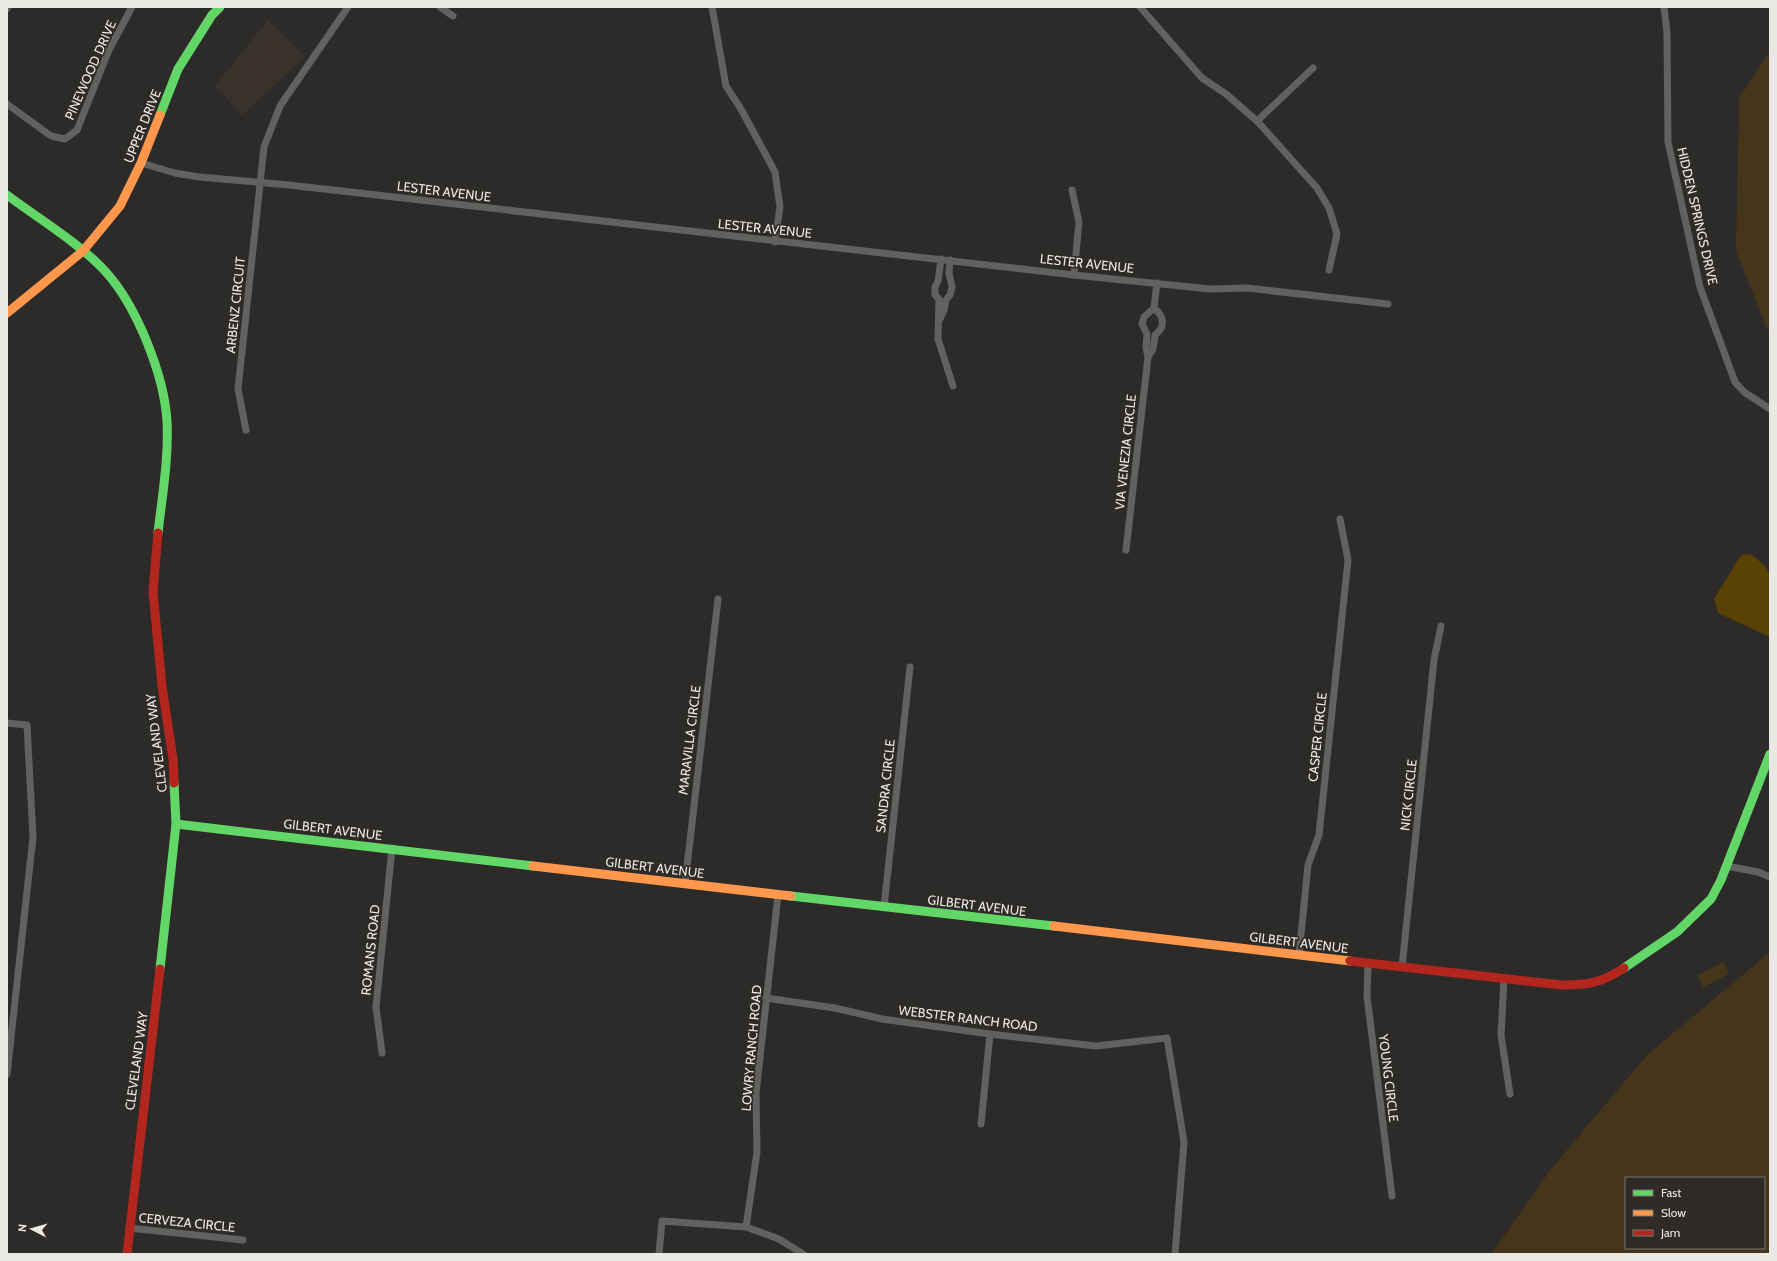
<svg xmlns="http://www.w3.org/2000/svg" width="1777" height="1261" font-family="Cabin,sans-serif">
<rect width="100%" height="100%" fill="#2d2b29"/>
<polygon fill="#383228" points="268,20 305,57 242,115 215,86"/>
<g fill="#44351b" fill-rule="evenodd">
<polygon points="1770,50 1770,336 1736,251 1739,99"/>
<path d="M1770 952V1254H1491L1551 1169 1647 1055ZM1626 1178H1764V1248H1626Z"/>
<polygon points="1723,962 1729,974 1703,987 1697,975"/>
</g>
<polygon fill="#5a4104" points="1751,554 1766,567 1770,575 1770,637 1718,613 1714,599 1741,555"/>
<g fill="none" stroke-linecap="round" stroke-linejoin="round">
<g stroke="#63615f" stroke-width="7">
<polyline points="440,7 453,16"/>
<polyline points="712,7 726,86 741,109 775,172 780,207 775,242"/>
<polyline points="1140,7 1202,78 1226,94 1257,121 1317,188 1329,208 1337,234 1329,270"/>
<polyline points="1664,7 1667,33 1668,142 1700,287 1735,382 1744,392 1770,409"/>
<polyline points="7,9 8,7"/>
<polyline points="7,104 51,136 65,139 77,130 109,50 132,7"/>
<polyline points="1257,121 1313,68"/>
<polyline points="141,163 175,173 199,177 289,185 1074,275 1210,289 1247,288 1388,304"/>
<polyline points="1072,190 1079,222 1074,275"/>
<polyline points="941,259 938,281 935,287 935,295 939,299 938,339 953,386"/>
<polyline points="940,319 944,310 946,300 950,295 952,287 949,273 950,260"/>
<path d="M1148 357 1153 349 1155 335C1166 327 1164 316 1154 308"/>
<polyline points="246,430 238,389 264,147 280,106 348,7"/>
<polyline points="1126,550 1148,357 1146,348 1147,334 1142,324 1144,317 1154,308 1157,283"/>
<polyline points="7,723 27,725 33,837 7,1074"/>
<polyline points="1726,866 1758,872 1770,877"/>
<polyline points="685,884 718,599"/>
<polyline points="884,907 910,667"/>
<polyline points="1299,955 1308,865 1319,835 1348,560 1340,519"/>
<polyline points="1368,963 1367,996 1392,1196"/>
<polyline points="1402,967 1434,660 1441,626"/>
<polyline points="1504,979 1501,1035 1510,1094"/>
<polyline points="766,998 835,1008 882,1019 990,1034 1096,1046 1167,1038 1184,1142 1175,1254"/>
<polyline points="382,1053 376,1007 392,848"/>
<polyline points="981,1124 990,1034"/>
<polyline points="746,1227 757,1152 756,1093 778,895"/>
<polyline points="129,1228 243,1240"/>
<polyline points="659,1254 662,1221 746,1227 779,1239 803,1254"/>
</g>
<g stroke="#63d668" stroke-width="9">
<polyline points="160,115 178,69 212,15 220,7"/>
<path d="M7 195C39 219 78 242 105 271 137 306 164 375 167 421 169 458 162 497 158 533"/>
<polyline points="176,824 533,866"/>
<polyline points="791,896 1054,926"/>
<polyline points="1624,968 1677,932 1711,899 1721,880 1770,754"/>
<polyline points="160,969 176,824 174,783"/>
</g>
<g stroke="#ff974d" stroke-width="9">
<polyline points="7,313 83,251 120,206 141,163 160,115"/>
<polyline points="533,866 791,896"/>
<polyline points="1054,926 1350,961"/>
</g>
<g stroke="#b3261e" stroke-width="9">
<polyline points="158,533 153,592 162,686 173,759 174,783"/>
<path d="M1350 961 1562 985C1589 985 1601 983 1624 968"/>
<polyline points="127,1254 160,969"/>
</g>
</g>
<g text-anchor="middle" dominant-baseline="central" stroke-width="3.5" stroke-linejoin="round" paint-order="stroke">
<g font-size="13" fill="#eae8e4" stroke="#2f2c27">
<text transform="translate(90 70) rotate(-66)">PINEWOOD DRIVE</text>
<text transform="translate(142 126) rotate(-68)">UPPER DRIVE</text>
<text transform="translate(444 191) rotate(7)">LESTER AVENUE</text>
<text transform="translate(1698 216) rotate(77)">HIDDEN SPRINGS DRIVE</text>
<text transform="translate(765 228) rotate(6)">LESTER AVENUE</text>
<text transform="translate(1087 263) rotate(6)">LESTER AVENUE</text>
<text transform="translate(235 305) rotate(-84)">ARBENZ CIRCUIT</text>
<text transform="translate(1125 452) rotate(-84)">VIA VENEZIA CIRCLE</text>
<text transform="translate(1317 737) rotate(-84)">CASPER CIRCLE</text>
<text transform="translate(689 740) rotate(-83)">MARAVILLA CIRCLE</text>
<text transform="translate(156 743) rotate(-97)">CLEVELAND WAY</text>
<text transform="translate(885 786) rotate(-84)">SANDRA CIRCLE</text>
<text transform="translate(1408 795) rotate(-84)">NICK CIRCLE</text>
<text transform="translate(333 829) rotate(7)">GILBERT AVENUE</text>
<text transform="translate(655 867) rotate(7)">GILBERT AVENUE</text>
<text transform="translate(977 905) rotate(7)">GILBERT AVENUE</text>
<text transform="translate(1299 942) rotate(7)">GILBERT AVENUE</text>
<text transform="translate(370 950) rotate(-84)">ROMANS ROAD</text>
<text transform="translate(968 1018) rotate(7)">WEBSTER RANCH ROAD</text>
<text transform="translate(751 1048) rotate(-85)">LOWRY RANCH ROAD</text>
<text transform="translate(136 1061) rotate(-82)">CLEVELAND WAY</text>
<text transform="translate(1389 1078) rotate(83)">YOUNG CIRCLE</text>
<text transform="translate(187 1222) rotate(6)">CERVEZA CIRCLE</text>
</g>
</g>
<rect width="1777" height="1261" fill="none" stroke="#eae8e4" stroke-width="16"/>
<rect x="1625" y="1177" width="140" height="72" fill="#2f2c27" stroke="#7a7773"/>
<rect x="1633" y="1190" width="20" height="6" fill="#63d668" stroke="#7a7773"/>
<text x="1661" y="1197" font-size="12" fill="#eae8e4">Fast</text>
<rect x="1633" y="1210" width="20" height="6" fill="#ff974d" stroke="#7a7773"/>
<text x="1661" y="1217" font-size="12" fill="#eae8e4">Slow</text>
<rect x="1633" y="1230" width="20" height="6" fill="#b3261e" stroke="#7a7773"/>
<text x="1661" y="1237" font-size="12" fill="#eae8e4">Jam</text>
<g transform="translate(32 1229) rotate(276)" stroke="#2f2c27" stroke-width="3" paint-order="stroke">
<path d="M0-3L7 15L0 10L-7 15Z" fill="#eae8e4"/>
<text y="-6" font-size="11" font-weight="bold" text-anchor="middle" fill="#eae8e4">N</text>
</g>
</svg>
